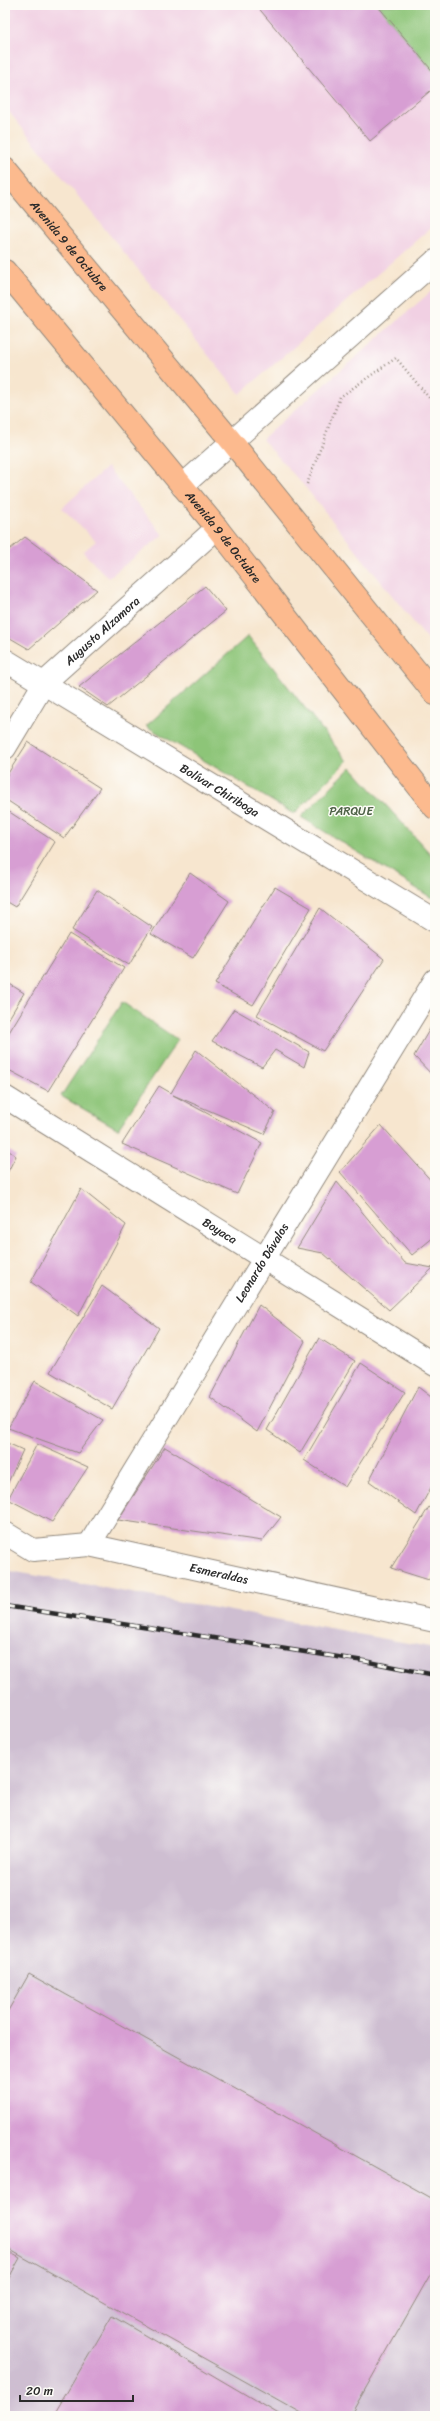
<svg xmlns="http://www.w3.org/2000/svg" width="440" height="2421" font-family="Sriracha,sans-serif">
<rect width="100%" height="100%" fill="#fdfcf7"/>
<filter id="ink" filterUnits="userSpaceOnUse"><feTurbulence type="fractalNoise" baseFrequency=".025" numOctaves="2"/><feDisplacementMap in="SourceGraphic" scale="8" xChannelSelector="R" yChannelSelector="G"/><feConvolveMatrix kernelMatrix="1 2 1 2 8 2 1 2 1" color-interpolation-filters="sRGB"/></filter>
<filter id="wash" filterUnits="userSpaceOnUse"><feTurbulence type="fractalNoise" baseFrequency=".012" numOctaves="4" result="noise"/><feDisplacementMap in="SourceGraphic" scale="16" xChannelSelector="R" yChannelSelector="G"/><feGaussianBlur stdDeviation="0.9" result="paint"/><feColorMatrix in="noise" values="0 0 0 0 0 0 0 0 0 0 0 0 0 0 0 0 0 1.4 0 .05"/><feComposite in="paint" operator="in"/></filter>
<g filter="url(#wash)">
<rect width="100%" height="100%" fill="#f7e6cf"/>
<g fill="#f1d0e3">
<polygon points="5,5 435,5 435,224 240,394 5,107"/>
<polygon points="435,288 435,649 306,488 262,439"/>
<polygon points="107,467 163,535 108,578 83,552 96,541 62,508"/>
</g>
<polygon fill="#cebed1" points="5,1570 435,1648 435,2416 5,2416"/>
<g fill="#8dc578" stroke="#5c7852">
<polygon points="377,5 435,5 435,74"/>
<polygon points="248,636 347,761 294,814 146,726"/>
<polygon points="351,767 435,859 435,895 432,898 301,817"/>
<polygon points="122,1002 178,1040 118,1129 61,1096"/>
</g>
<g id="blocks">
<g fill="#d79ed3">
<polygon points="256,5 377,5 435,74 435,87 370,141"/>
<polygon points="25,537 97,590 29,649 5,635 5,553"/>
<polygon points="205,586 226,611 108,707 79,687"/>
<polygon points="28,742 100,788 64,838 5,799 5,778"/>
<polygon points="5,809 55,842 15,907 5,901"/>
<polygon points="190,873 229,901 193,958 151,934"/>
<polygon points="275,887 311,908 253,1005 215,984"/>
<polygon points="97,890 152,927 129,965 72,930"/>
<polygon points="320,908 384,959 323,1051 257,1015"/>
<polygon points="69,934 124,968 48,1091 5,1068 5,1039"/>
<polygon points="5,981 24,993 5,1025"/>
<polygon points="234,1009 309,1052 304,1067 275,1050 262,1067 212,1041"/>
<polygon points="435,1020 435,1078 414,1056"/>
<polygon points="196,1050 275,1112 264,1134 173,1095 262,1143 237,1194 122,1144 159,1086 171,1093"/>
<polygon points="381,1125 435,1185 435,1236 412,1255 340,1172"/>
<polygon points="5,1148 16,1156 5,1177"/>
<polygon points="337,1182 405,1263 433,1268 389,1310 323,1253 297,1248"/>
<polygon points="81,1189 126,1225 78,1316 31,1282"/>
<polygon points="102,1286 159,1328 112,1409 50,1372"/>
<polygon points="259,1305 305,1341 257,1432 210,1397"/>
<polygon points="319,1338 355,1361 300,1453 267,1430"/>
<polygon points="361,1363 405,1392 345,1487 304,1460"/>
<polygon points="35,1381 103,1420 78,1453 8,1428"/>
<polygon points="418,1387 435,1400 435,1480 416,1515 369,1481"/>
<polygon points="5,1442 23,1450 5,1489"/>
<polygon points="37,1444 88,1467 52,1522 8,1499"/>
<polygon points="165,1447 281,1517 262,1541 118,1520"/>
<polygon points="429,1507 435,1511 435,1569 429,1580 391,1568"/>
<polygon points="29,1974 435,2200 435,2266 350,2416 307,2416 5,2247 5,2016"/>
<polygon points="5,2250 20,2258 5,2285"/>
<polygon points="112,2316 282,2416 53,2416"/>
</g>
</g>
</g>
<g filter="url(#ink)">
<use href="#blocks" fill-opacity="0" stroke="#91887d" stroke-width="1"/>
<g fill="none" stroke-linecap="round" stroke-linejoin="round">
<defs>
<g id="minor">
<path id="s1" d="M5 660 435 921"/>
<path id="s2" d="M5 748 44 683 217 528"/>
<path id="s3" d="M5 1097 435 1365"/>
<path id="s4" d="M5 1533 33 1550 89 1545 435 1621"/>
<path id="s5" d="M89 1545 435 980"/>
</g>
<polyline id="tertiary" points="182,486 435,261"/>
<g id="primary">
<path id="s6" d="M5 169 232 442 435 694"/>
<path id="s7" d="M5 271 217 528 435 808"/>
</g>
</defs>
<use href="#minor" stroke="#91887d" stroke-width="24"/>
<use href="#tertiary" stroke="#91887d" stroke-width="24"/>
<use href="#primary" stroke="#91887d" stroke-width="24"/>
<polyline stroke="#91887d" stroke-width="2.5" stroke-dasharray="1 3" stroke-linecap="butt" points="307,484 340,397 396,358 435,405"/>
<use href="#minor" stroke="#fff" stroke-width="22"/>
<use href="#tertiary" stroke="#fff" stroke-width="22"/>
<use href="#primary" stroke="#fcba8e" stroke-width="22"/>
<defs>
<polyline id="rail" points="5,1606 364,1661 435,1675"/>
</defs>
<use href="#rail" stroke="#2b2b2b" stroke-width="4.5"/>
<use href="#rail" stroke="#fdfcf7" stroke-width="3" stroke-dasharray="9" stroke-linecap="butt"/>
</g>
</g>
<g text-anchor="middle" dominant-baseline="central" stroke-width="3" stroke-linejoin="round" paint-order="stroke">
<g font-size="12" fill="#2b2b2b" stroke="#fdfcf7">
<text stroke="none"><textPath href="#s6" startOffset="100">Avenida 9 de Octubre</textPath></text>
<text stroke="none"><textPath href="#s7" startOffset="344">Avenida 9 de Octubre</textPath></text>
<text stroke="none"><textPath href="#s2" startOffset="154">Augusto Alzamora</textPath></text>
<text stroke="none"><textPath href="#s1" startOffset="251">Bolívar Chiriboga</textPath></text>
<text stroke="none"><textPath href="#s3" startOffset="253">Boyaca</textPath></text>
<text stroke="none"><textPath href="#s5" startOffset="331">Leonardo Dávalos</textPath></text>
<text stroke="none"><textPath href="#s4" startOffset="222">Esmeraldas</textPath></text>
</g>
<g font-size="12" fill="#4d6146" stroke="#fdfcf7">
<text x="351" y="811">PARQUE</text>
</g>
</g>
<rect width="440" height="2421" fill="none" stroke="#fdfcf7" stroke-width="20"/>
<path d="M20 2395v6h113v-6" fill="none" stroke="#2b2b2b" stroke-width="2"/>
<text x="26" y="2395" font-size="12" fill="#2b2b2b" stroke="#fdfcf7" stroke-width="3" paint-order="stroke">20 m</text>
</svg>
